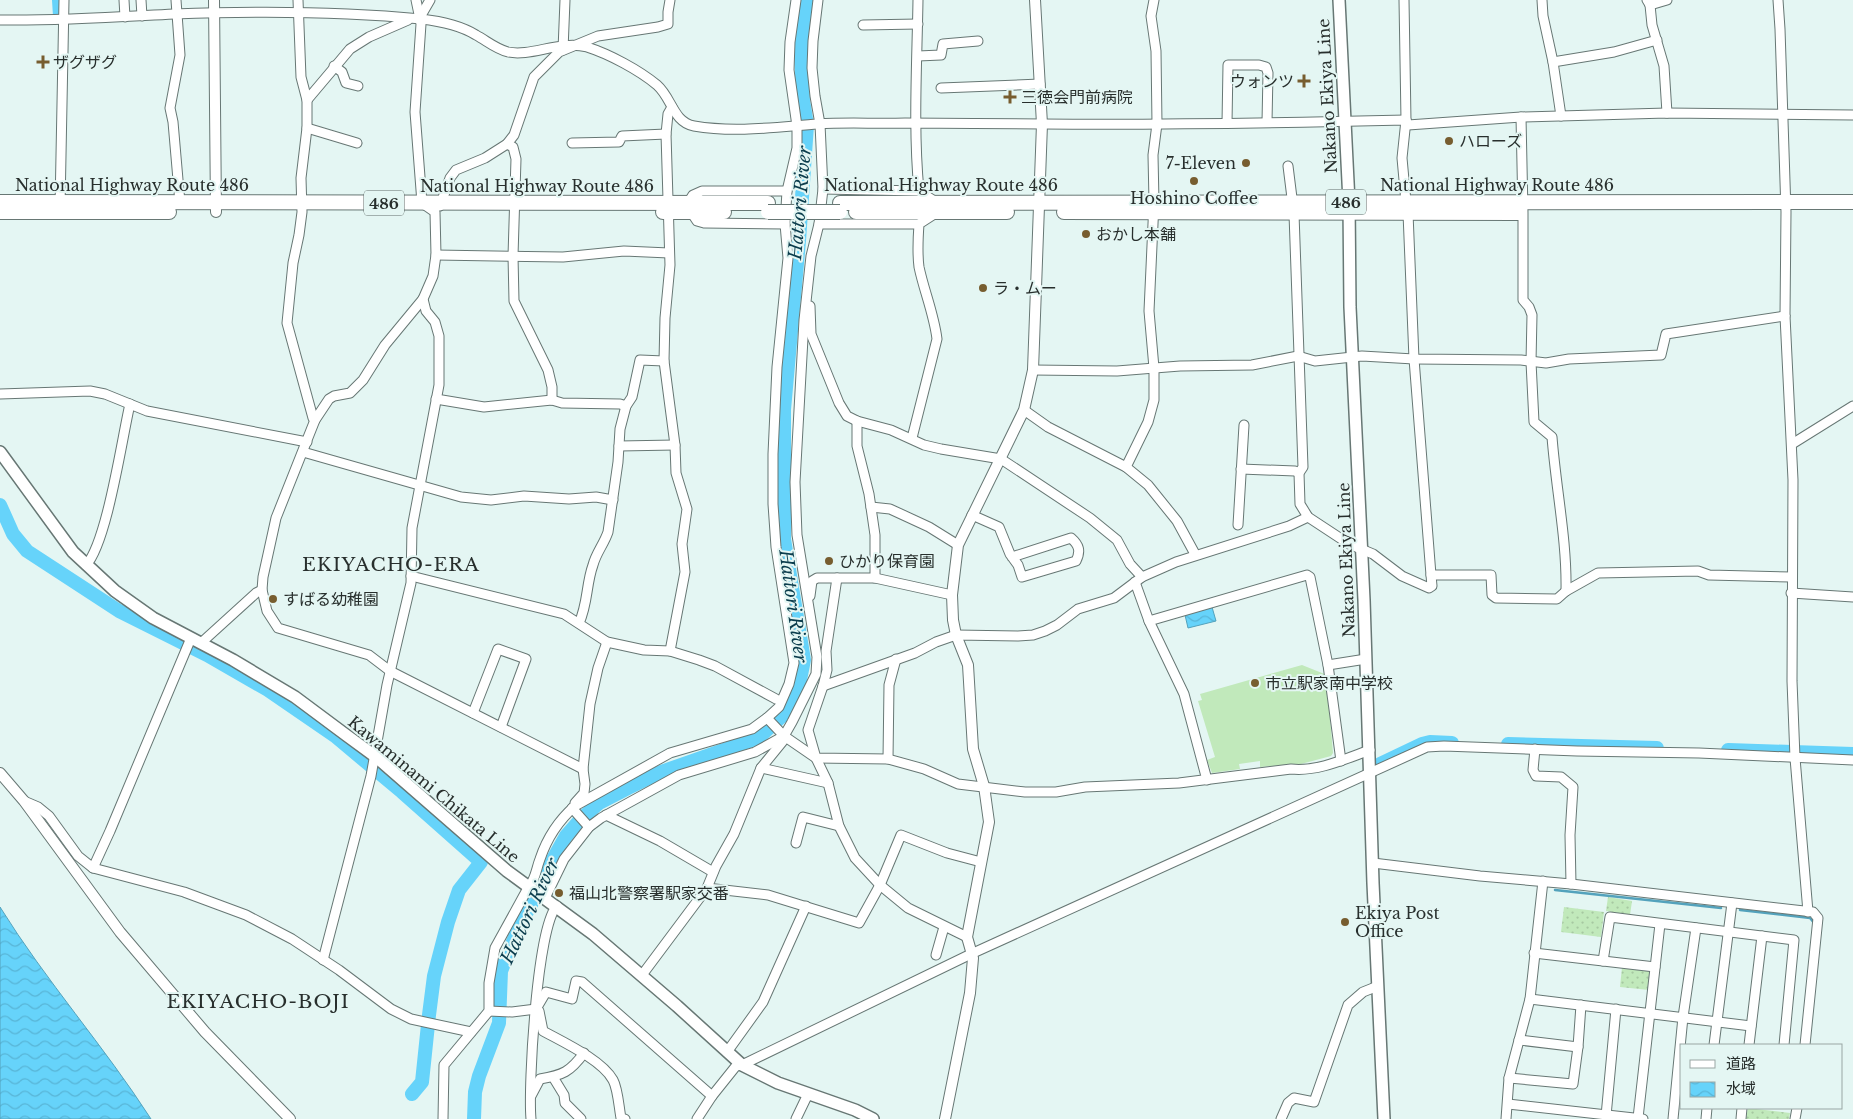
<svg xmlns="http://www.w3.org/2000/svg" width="1853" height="1119" font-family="'Libre Baskerville','Noto Sans JP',serif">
<defs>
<pattern id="grass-dots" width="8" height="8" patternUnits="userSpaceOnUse" patternTransform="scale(1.25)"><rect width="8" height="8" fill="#c1e9bb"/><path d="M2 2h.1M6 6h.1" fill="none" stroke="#a6c8a1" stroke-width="1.8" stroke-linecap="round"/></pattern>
<pattern id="water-waves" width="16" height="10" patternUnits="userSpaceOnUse" patternTransform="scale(1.25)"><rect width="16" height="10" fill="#66d3fa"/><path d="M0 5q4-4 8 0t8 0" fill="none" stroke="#58b5d7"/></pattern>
</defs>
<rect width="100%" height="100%" fill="#e4f6f3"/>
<g fill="url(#grass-dots)">
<polygon points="1608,897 1632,901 1630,915 1606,911"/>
<polygon points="1564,907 1604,912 1601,937 1561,932"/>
<polygon points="1622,967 1651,970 1649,990 1620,987"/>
<polygon points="1748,1108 1790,1113 1789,1119 1746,1119"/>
</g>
<polygon fill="#c1e9bb" points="1302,665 1327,675 1332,704 1329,706 1333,753 1331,756 1301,764 1260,767 1260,761 1239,764 1240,769 1212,773 1207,760 1215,757 1198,701 1202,700 1200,694"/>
<g fill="url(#water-waves)" stroke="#53a2bc">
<polygon points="1212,607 1216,621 1188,628 1185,615"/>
<path d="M0 907C46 981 104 1046 151 1119H0Z"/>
</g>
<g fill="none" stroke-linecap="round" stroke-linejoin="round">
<g stroke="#53a2bc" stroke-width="2.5">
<polyline points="1555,890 1721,908"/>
<polyline points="1740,910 1810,918 1815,924"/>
</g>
<g stroke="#66d3fa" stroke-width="14">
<polyline points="59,0 60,16"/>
<polyline points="0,505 13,534 27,551 119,611 207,655 268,690 335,736 402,792 481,862 459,890 448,922 434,976 429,1015 422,1082 412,1094"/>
<polyline points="1508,744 1657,748"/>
<polyline points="1728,750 1853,754"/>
<polyline points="1380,764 1422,744 1430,742 1452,743"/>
<polyline points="474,1119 475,1092 479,1076 499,1023 501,971 521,922 531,905 543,877 566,836 581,819 599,803 628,788 661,772 758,738 782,716 799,685 804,660 784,539 784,410 799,241 807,125 803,100 801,53 806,0"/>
</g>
<defs>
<g id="minor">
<polyline points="124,0 125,17"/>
<polyline points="141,0 142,16"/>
<polyline points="176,0 180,55 170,108 173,122 180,203"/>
<polyline points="298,0 301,77 307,100 307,128 301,178 302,212 299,235 293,263 287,323 313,418 315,420"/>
<path d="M918 0C917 64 913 128 919 191L936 202"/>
<polyline points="1404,0 1406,120 1402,158 1406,202"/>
<polyline points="1542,0 1543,16 1553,62 1561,116"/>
<polyline points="1647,0 1650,5 1667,0"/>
<polyline points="1778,0 1780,29 1786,212 1785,316 1793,480 1792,681 1795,758 1808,912"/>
<polyline points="1650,5 1652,25 1664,66 1667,113"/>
<polyline points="419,19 430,0"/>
<path d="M0 20C58 21 116 17 174 14 256 11 339 11 421 19 439 21 460 25 476 35 487 41 496 49 508 52 531 57 560 40 587 47 609 54 639 70 657 85 672 98 673 122 694 126 735 133 777 127 818 124 847 122 876 124 905 123 951 123 997 124 1043 124 1164 125 1285 123 1406 120L1408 125 1521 117 1667 113 1853 115"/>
<polyline points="863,25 918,24"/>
<polyline points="563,50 565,0"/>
<polyline points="918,56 941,55 943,44 978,41"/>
<polyline points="1553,62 1614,52 1657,40"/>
<polyline points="334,66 342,72 346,83 358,86"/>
<polyline points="941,88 1040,84"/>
<polyline points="307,100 350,49 369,37 408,20"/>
<path d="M1521 117 1523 213V300L1529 307 1532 315 1531 362 1534 422 1552 437C1556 489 1567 540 1566 591"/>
<polyline points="1227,123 1228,65 1259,65 1266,67 1268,73 1267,122"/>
<polyline points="307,128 357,143"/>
<polyline points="572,143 619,142 622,136 666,134"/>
<polyline points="507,144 513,147 516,159 513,256 514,301 548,370 552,387 552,400"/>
<polyline points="1288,166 1294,214 1303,467 1299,473 1300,504 1308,517 1349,544 1373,554 1402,576 1429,588 1432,586 1431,575 1414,359 1408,213"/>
<polyline points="823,189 919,191"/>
<polyline points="688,203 693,195 702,191 787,191"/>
<polyline points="440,206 450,178 456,170 485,158 507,144 514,135 534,77 559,52 598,36 658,27 668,24 668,12 670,0"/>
<polyline points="60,207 64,0"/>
<polyline points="691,212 697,221 704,223 785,224"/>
<polyline points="819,224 919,224"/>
<polyline points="436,255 563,257 624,251 669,253"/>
<polyline points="423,299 385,345 363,380 350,393 334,396 329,399 315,420 276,518 263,577 262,590 267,611 278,628 369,655 390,671 583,769"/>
<polyline points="810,306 811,334 839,403 847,416 857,421 891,430 924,445 941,449 1001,459 1090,518 1117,540 1130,564 1142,577"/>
<polyline points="1033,370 1117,371 1180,366 1252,365 1298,356 1315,361 1362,356 1414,359 1521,360 1546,363 1569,359 1661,355 1666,334 1785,316"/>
<polyline points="0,394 90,391 105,394 147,411 307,442"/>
<polyline points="436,399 484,407 552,400 562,403 620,404 626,406"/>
<polyline points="1024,410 1048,427 1126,467 1148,485 1177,521 1195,554"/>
<polyline points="857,421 857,446 869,494 875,535 875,578"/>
<path d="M912 438 937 339C934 314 924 291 919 267 917 252 918 238 919 224L936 213"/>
<polyline points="1792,444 1853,406"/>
<polyline points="619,446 675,445"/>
<polyline points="303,452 461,497 491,500 524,496 569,499 596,497 613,500"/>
<polyline points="1126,467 1148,422 1154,400 1154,368 1149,311 1154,202 1153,155 1157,124 1156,51 1151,16 1154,0"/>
<polyline points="1241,469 1295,471 1299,473"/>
<polyline points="871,507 890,509 929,527 958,545"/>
<path d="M972 515 999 527 1010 554 1018 565 1022 577 1076 561C1081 551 1079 545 1071 538L1012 557"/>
<polyline points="1238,525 1244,425"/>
<path d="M86 565C107 543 122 438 130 404"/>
<polyline points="1431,575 1491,575 1492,595 1496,598 1557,599 1566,591 1598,573 1698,571 1709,575 1791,577"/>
<polyline points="411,576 564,614 607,642 644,650 670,651 699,660 715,666 776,699"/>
<path d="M837 578 826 651 827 670 823 686 808 730 816 758 888 759 924 769 958 784 1025 792H1056L1085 787 1179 783 1291 769C1317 772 1345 759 1370 750"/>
<polyline points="1135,582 1149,621 1184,694 1207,780"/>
<polyline points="1791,593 1853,597"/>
<polyline points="810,596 812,581 817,578 875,578 952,595"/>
<polyline points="1149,621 1307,575 1310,577 1328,665 1341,761"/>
<path d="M579 623C588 604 586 584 593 565 596 553 604 544 608 532L618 462 620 429 626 406 632 397 640 360 664 361"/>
<polyline points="201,643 256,593 262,590"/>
<polyline points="670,651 685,572 682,544 687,509 676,473 675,445 664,361 665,318 670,265 666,134 668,114 672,107"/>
<polyline points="1328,665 1366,659"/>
<polyline points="823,686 915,653 936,642 956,635 1018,636 1033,635 1045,631 1057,625 1078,609 1114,598 1142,577 1176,562 1289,526 1308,517"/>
<polyline points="473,713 498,649 526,659 501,727"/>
<polyline points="767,718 784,736 816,758 828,783 839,826 855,858 880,885 908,908 967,937"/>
<polyline points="1535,749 1533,770 1536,776 1561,777 1573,787 1570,835 1571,884"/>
<polyline points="888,759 889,685 896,659"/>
<polyline points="761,768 828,783"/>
<polyline points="24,801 38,807 49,816 78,856 93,868 184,892 246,915 292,939 339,970 391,1009 411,1019 471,1032"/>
<polyline points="575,803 584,793 585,784 583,769 590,704 598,668 607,642"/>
<polyline points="572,808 589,827"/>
<polyline points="606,815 660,841 713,872"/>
<polyline points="796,843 803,817 839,826"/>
<polyline points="1373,863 1480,876 1571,884 1813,912 1818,918 1805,1045"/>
<polyline points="93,868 110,831 191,638"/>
<polyline points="707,888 768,895 859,923 880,885 901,835 947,853 981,862"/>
<polyline points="545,898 564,859 589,827 601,818 679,775 755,752 784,736 792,722 816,674 817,657 797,535 795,482 804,320 811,256 819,224 823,189 820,124 815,96 812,68 813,41 818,0"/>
<polyline points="1534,953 1655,967"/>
<polyline points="936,955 944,927"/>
<polyline points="323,960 371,776 387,685 411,583 412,528 439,385 439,336 435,322 426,311 423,299 433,276 436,255 435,212 422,203 415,112 421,24 416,0"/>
<polyline points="1603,961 1610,917 1794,940 1784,1045"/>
<polyline points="642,975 707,888 716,866 734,834 761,768 783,741 783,737"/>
<polyline points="1530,999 1751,1026"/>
<polyline points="489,1011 512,1012 536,1009 546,992 572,999 576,981 582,982 712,1096"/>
<path d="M539 1011 543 1031C563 1042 602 1060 613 1080 618 1089 619 1108 621 1118L625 1119"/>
<polyline points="1519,1040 1578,1047"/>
<polyline points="1714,1045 1732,903"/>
<polyline points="1749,1045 1762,936"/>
<polyline points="727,1052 763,1002 806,906"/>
<polyline points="553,1077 564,1095 565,1103 581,1119"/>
<polyline points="1509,1078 1573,1084 1578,1047 1581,1005"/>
<path d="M531 1096 540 1079C563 1075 570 1072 584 1053"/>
<polyline points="1508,1104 1643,1119"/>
<polyline points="1606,1116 1616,1009"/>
<polyline points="1638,1118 1660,924"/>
<path d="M443 1119 444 1065 489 1011V983L495 948 528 888C536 879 536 869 540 859 547 838 559 820 575 806L670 753 752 729 767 718 779 707 789 684 794 663 776 547 773 504V454L777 367 788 258 785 224 787 191 797 148V126L789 70 790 42 796 0"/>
<path d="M531 1119C528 1087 537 925 557 906"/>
<polyline points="697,1119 712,1096 736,1066 742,1065 971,954 1427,747 1444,746 1577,751 1699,753 1853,760"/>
<polyline points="796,1119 808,1094"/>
<polyline points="1281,1119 1288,1103 1294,1098 1314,1102 1348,1005 1363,992 1378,986"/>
<polyline points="1506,1119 1509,1078 1530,999 1543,881"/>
<polyline points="1673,1119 1683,1017 1696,928"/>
<polyline points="1706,1119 1707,1108"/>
<polyline points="1741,1119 1742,1108"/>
<polyline points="1795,1119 1797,1108"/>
</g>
<g id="tertiary">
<polyline points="214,0 216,212"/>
<polyline points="0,773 24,801 120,932 205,1032 290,1119"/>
<polyline points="945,1119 970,993 973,958 967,937 989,822 984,786 973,749 968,665 956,635 953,620 952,595 958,545 1024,410 1033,370 1042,124 1035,0"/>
</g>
<g id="secondary">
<polyline points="1339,0 1349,202 1350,307 1364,600 1373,883 1384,1119"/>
<polyline points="0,452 73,552 115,591 153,618 233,660 295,697 346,735 376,757 507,871 593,934 677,1006 742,1065 778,1083 855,1110 873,1119"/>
</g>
<g id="trunk">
<polyline points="0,202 768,203"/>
<polyline points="840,203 1853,202"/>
<polyline points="0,212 169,212"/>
<polyline points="663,212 724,212"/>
<polyline points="856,212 1007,212"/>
<polyline points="1064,212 1520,213"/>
</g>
</defs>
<use href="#minor" stroke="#677774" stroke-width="11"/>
<use href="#tertiary" stroke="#677774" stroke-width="12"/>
<use href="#secondary" stroke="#677774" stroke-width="14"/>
<use href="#trunk" stroke="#677774" stroke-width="16"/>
<use href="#minor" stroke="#fff" stroke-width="9"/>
<use href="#tertiary" stroke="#fff" stroke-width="10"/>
<use href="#secondary" stroke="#fff" stroke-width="11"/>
<use href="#trunk" stroke="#fff" stroke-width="14"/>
<defs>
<polyline id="trunk-bridge" points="768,212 840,212"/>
</defs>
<use href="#trunk-bridge" stroke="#677774" stroke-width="16" stroke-linecap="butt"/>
<use href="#trunk-bridge" stroke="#fff" stroke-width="14"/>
</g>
<g fill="#775d2f" stroke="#e4f6f3" stroke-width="2">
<path d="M40.5 54.5h5v5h5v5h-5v5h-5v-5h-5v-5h5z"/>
<path d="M1301.5 73.5h5v5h5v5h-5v5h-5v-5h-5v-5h5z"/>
<path d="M1007.5 89.5h5v5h5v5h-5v5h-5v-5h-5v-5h5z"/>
<circle cx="1449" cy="141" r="5"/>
<circle cx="1246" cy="163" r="5"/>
<circle cx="1194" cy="181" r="5"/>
<circle cx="1086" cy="234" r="5"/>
<circle cx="983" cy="288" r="5"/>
<circle cx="829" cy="561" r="5"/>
<circle cx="273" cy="599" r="5"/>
<circle cx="1255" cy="683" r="5"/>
<circle cx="559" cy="893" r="5"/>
<circle cx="1345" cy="922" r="5"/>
</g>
<g text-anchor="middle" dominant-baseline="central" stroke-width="4" stroke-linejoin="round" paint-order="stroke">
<g fill="#e4f6f3" stroke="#606b68" stroke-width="1">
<rect x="1326" y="189.5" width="40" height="25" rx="4"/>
<rect x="364" y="190.5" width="40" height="25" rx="4"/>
</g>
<g font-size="15" font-weight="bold" fill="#282f2d">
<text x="1346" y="202">486</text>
<text x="384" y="203">486</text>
</g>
<g font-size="16" fill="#282f2d" stroke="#e4f6f3" text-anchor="start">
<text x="53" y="62">ザグザグ</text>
<text x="1294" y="81" text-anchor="end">ウォンツ</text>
<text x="1021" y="97">三徳会門前病院</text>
<text x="1459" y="141">ハローズ</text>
<text x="1236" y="163" text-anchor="end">7-Eleven</text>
<text x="1194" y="198" text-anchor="middle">Hoshino Coffee</text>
<text x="1096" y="234">おかし本舗</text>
<text x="993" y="288">ラ・ムー</text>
<text x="839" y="561">ひかり保育園</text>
<text x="283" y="599">すばる幼稚園</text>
<text x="1265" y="683">市立駅家南中学校</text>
<text x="569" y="893">福山北警察署駅家交番</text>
<text x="1355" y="913">Ekiya Post<tspan x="1355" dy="18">Office</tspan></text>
</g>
<g font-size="16" fill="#282f2d" stroke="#e4f6f3">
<text transform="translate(1327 96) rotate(-93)">Nakano Ekiya Line</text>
<text x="132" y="185">National Highway Route 486</text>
<text x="941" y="185">National Highway Route 486</text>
<text x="1497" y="185">National Highway Route 486</text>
<text x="537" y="186">National Highway Route 486</text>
<text transform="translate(1346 560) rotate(-92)">Nakano Ekiya Line</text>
<text transform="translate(434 789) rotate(40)">Kawaminami Chikata Line</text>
</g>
<g font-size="18" font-style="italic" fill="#0b3d4d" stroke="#e4f6f3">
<text transform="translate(800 203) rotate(-85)">Hattori River</text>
<text transform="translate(793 606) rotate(82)">Hattori River</text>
<text transform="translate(530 911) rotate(-65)">Hattori River</text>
</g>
<g font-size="19" letter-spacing="1" fill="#282f2d" stroke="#e4f6f3">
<text x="391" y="564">EKIYACHO-ERA</text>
<text x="258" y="1001">EKIYACHO-BOJI</text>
</g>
</g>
<rect x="1680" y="1044" width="162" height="65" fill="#e4f6f3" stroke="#99a6a4"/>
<rect x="1690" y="1060" width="25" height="8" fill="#ffffff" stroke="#99a6a4"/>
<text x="1726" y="1069" font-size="15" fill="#282f2d">道路</text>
<rect x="1690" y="1082" width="25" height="15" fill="url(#water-waves)" stroke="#99a6a4"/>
<text x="1726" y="1094" font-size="15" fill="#282f2d">水域</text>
</svg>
